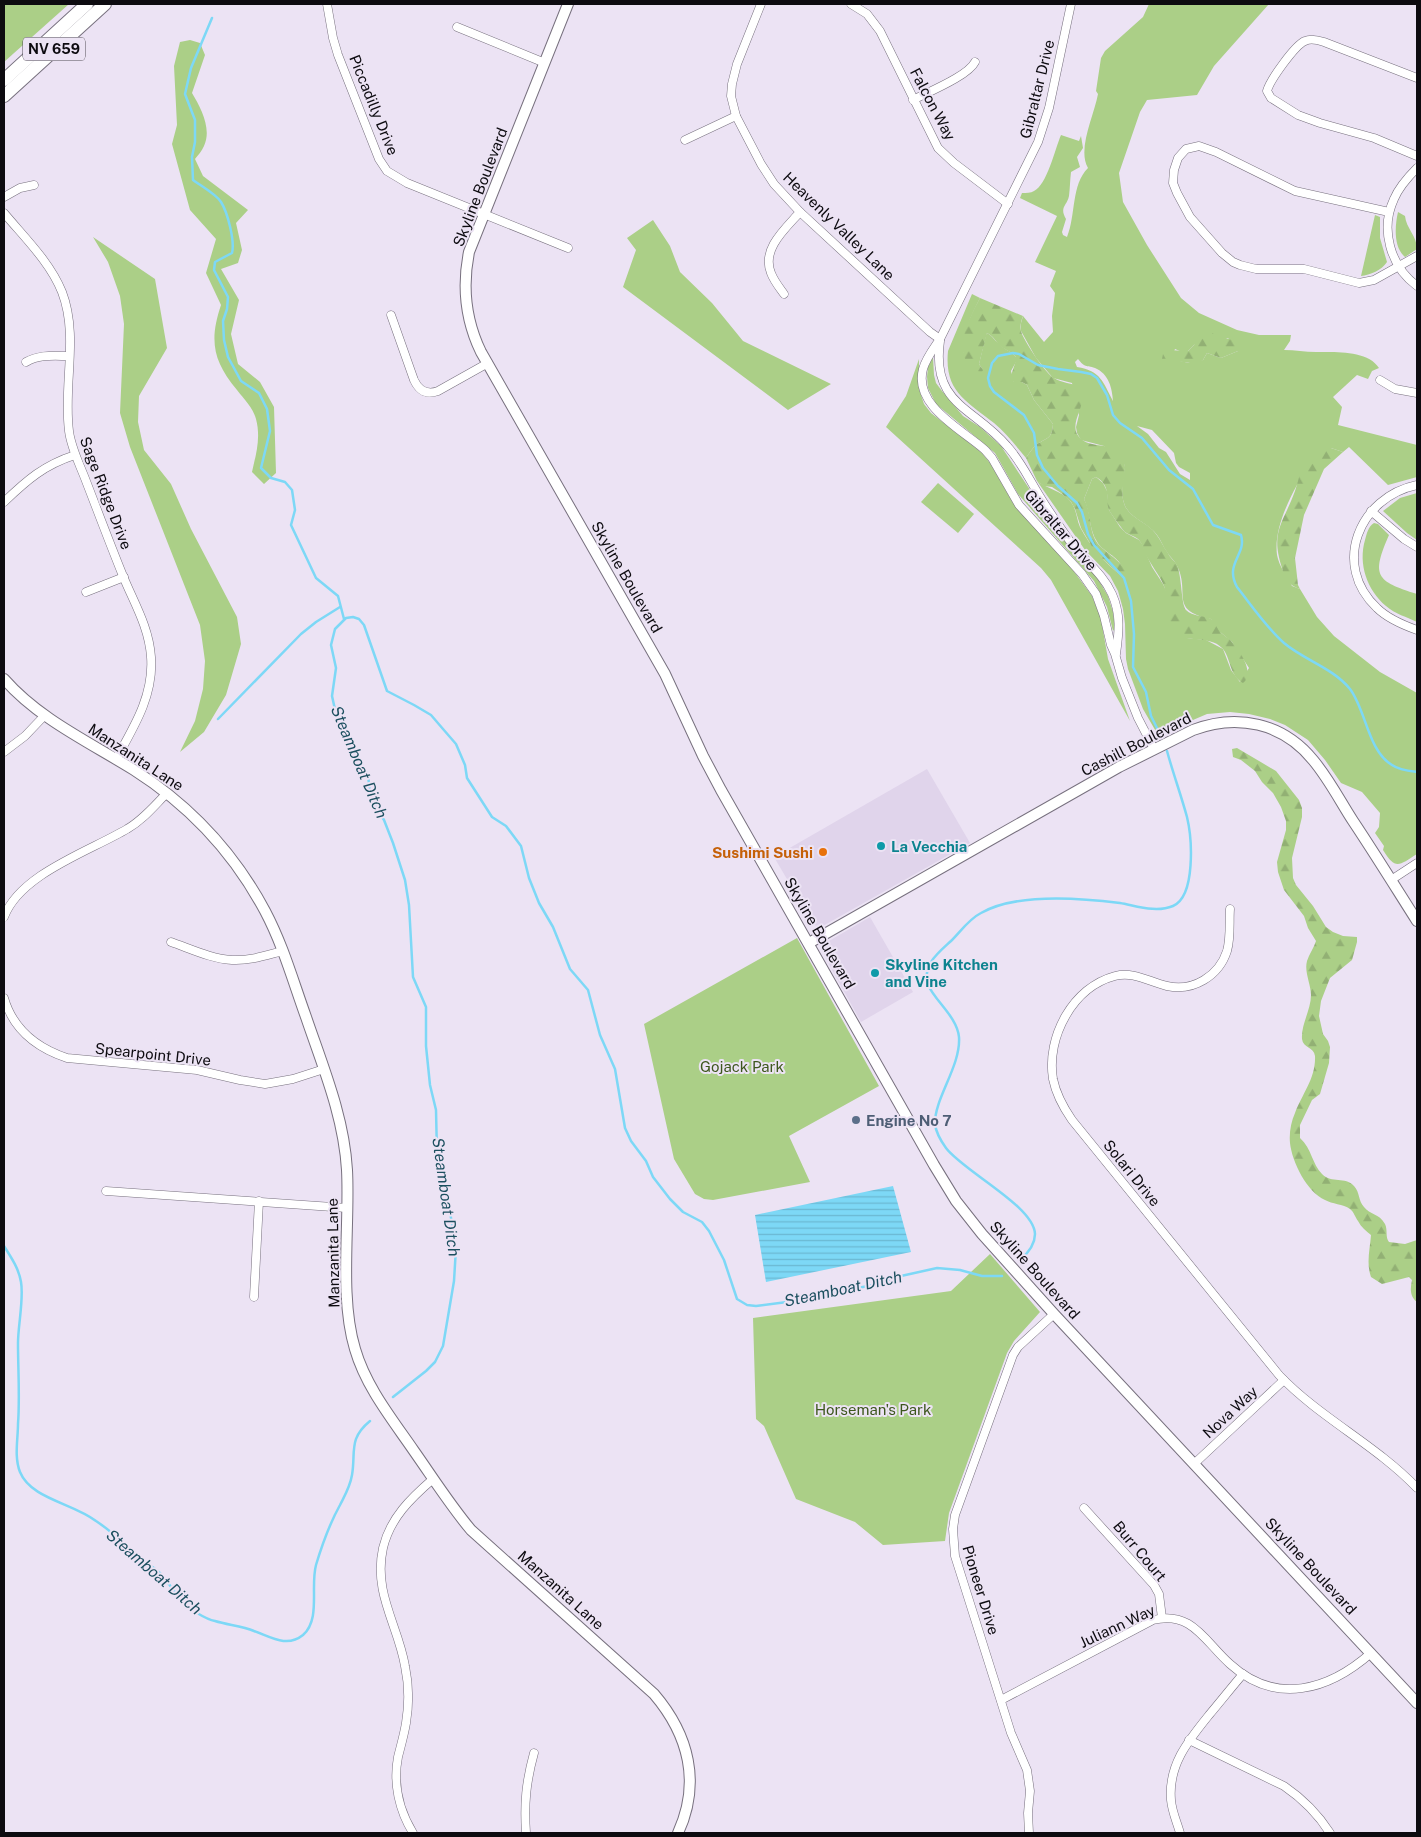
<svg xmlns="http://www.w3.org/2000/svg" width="1421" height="1837" font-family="'Public Sans',sans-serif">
<defs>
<pattern id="forest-firs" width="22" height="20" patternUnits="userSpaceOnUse" patternTransform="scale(1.25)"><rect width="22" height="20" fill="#abcf87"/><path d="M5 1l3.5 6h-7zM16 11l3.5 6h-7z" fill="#92b074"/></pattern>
<pattern id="water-rules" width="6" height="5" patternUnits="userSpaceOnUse" patternTransform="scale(1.25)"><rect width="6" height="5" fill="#7dd8f6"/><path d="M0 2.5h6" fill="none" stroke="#6bb8d2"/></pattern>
</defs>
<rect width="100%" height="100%" fill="#ece3f4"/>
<g fill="#e0d4eb">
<polygon points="927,769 970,843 821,927 814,925 774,857"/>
<polygon points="870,917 913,992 861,1022 825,957 824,952 827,944 829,941"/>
</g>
<g fill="#abcf87" fill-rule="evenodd">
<polygon points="4,4 69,4 4,62"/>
<path d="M1149 4H1269L1214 66 1197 95 1147 100 1140 112 1119 173 1123 202 1147 245 1181 298 1199 313 1237 330 1259 335H1291L1290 341 1284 350C1295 350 1305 352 1316 352 1334 352 1368 350 1379 368L1372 371 1368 379 1357 375 1333 397 1342 407 1338 425 1417 445V477L1388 485 1349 447 1343 452 1331 448C1322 458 1303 474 1297 485 1286 505 1274 532 1277 555 1279 566 1287 577 1292 586L1300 589 1317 617 1334 636 1380 672 1417 693V854C1399 865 1396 871 1383 850L1384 846 1375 833 1379 827 1380 813 1362 792 1341 783 1325 760 1308 740 1285 725 1270 719 1249 714 1230 712 1207 714 1158 735 1143 709 1128 669 1126 659 1125 624 1123 609 1118 591 1110 576 1085 550 1037 481C1048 489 1060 490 1070 501 1077 509 1076 518 1080 527 1091 548 1104 562 1123 577 1123 574 1123 568 1121 565 1116 555 1101 551 1096 540 1089 528 1090 512 1084 499L1092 479 1096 477 1103 483 1107 491 1109 510 1120 527 1126 533 1139 540 1142 544 1152 567 1163 584 1187 638 1206 640 1223 649 1231 670 1240 682 1249 668 1232 642 1219 631 1211 619C1167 610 1192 592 1176 564 1174 560 1169 556 1167 552 1163 547 1161 540 1157 535 1149 523 1128 518 1124 503 1120 492 1124 476 1125 465L1104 446 1081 440 1077 433 1076 427 1079 415 1072 383 1053 378 1036 358 1021 331V323L1023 316 1044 342 1053 332 1052 316 1055 293 1050 286 1056 271 1035 262 1057 216 1020 198 1022 193C1026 193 1031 193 1034 191 1047 185 1055 149 1061 135L1079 141 1081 136 1083 148 1077 157 1080 167 1071 172C1070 180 1070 188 1069 196 1067 206 1059 207 1066 219L1062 232 1063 235 1067 237C1076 215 1071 185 1088 168 1077 149 1094 116 1098 94L1096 91 1101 58 1105 51 1143 17ZM1215 335 1220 338H1228L1238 351 1221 358 1207 353 1203 360 1189 363 1171 359 1175 349 1182 352 1188 351 1194 345ZM1078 359C1085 368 1086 365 1095 368 1109 374 1112 388 1113 401 1103 382 1101 371 1077 367L1075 362ZM1137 426 1152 430 1174 453 1176 463 1179 467 1190 473V480L1180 474 1166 452 1159 448 1148 434Z"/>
<path d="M190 40 200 43 205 55 192 93C201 108 212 129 204 146 202 151 198 155 195 159L203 176 248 210 236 223 242 250 238 263 221 269 239 300 231 334 238 364 260 382 274 407 276 473 264 484 252 472C256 454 261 438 256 419 253 408 244 399 237 390 213 361 209 341 221 305L206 273 216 239 190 210 172 144 177 125 174 66 180 42Z"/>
<path d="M1398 212 1405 216C1406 228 1417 236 1417 249L1405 257C1393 247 1395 225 1398 212Z"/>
<path d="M1375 215 1380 217V238L1387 262C1382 270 1370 275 1361 276Z"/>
<polygon points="653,220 670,246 680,272 712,303 743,341 831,384 788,410 623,287 636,250 627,238"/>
<polygon points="93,237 155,279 167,348 139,396 138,422 144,450 171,484 191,529 237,617 241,644 226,695 204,732 180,752 195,721 203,689 205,661 200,625 130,447 120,413 124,324 120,296 108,262"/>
<path d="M972 294 980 298C970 318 964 330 963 352L983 370 979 364 986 335 987 333C993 336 994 340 999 344 1005 350 1011 351 1016 357V362L1011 371 1014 382H1022L1027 385 1034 400 1053 424C1052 440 1047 437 1036 445 1032 449 1029 453 1026 458 1016 446 1006 433 994 423 967 401 944 392 948 351Z"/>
<polygon points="933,357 934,375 936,383 942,391 963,416 980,427 1001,446 1058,532 1077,557 1096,576 1108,596 1113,612 1115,628 1113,631 1107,607 1094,581 1018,494 995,453 936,404 928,388 927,377 928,367"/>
<polygon points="919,359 919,389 924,404 931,413 982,453 990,463 1013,503 1070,566 1092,596 1101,619 1108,659 1130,721 1051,580 1041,568 886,427 906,396"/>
<polygon points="938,483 974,514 958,533 921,502"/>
<polygon points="1417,493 1417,540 1407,533 1383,511 1400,498"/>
<path d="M1374 523 1378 524 1389 535C1371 576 1376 581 1417 594V622C1407 617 1395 614 1386 606 1367 590 1358 564 1365 540 1367 533 1368 527 1374 523Z"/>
<polygon points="797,938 879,1086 789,1136 810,1182 713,1200 704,1199 695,1194 674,1159 644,1024"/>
<polygon points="990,1254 1040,1312 1014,1341 1007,1353 949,1513 945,1541 883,1545 855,1522 796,1499 764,1426 756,1419 753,1318 951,1291"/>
</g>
<g fill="url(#forest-firs)">
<path d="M980 298 1023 316C1021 321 1020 326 1021 331 1023 340 1046 374 1054 378 1062 383 1072 383 1080 387 1089 404 1070 419 1077 434 1086 451 1115 440 1123 457 1129 471 1119 488 1124 503 1128 518 1148 522 1156 534 1161 540 1163 547 1168 553 1170 558 1175 561 1177 565 1182 577 1181 604 1186 610 1193 617 1203 615 1211 619 1217 622 1216 626 1220 631 1222 635 1228 637 1231 641 1239 649 1256 674 1243 683 1229 676 1231 657 1222 648 1209 634 1184 645 1174 630 1164 618 1169 600 1164 586 1159 574 1150 564 1145 553 1143 548 1142 543 1138 539 1134 536 1129 535 1125 532 1122 529 1111 514 1109 510 1105 499 1112 486 1096 477L1092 479 1084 499C1092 513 1088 531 1098 544 1107 554 1126 563 1127 577H1123L1117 572 1095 552 1081 528 1075 509 1071 502 1061 493 1052 487 1044 486 1037 481 1026 458C1029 453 1032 449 1036 445 1047 437 1052 440 1053 424L1034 400 1027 385 1022 382H1014L1011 379C1011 371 1016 365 1016 357 1011 351 1005 350 999 345 995 340 993 336 987 333L979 364 983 370 982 372C976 372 973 370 969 365 953 347 971 315 980 298Z"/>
<polygon points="1211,333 1238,342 1240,346 1238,351 1221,358 1207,353 1203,360 1197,364 1162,359 1163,354 1168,350 1188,351 1201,338"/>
<path d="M1321 447 1331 448 1343 452 1324 469 1304 515 1295 558 1298 585 1300 589C1288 585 1285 579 1282 568 1270 531 1283 524 1295 491 1301 475 1302 452 1321 447Z"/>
<path d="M1237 748 1276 771 1299 800 1302 808V817L1292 858 1293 878 1296 885 1313 906 1326 927 1333 932 1343 936 1357 937V942L1352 960 1330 978 1321 1001 1319 1016 1323 1034 1328 1041 1330 1047 1329 1063 1320 1094 1312 1100 1300 1125V1138C1312 1149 1312 1164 1322 1174 1332 1184 1345 1176 1354 1186 1360 1192 1358 1201 1364 1207 1370 1215 1379 1213 1385 1224 1388 1230 1385 1237 1389 1242L1405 1244 1417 1240V1302C1410 1297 1410 1289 1412 1280L1409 1277 1382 1284 1371 1277C1366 1263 1370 1249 1371 1235 1366 1231 1361 1227 1358 1221 1355 1217 1354 1212 1350 1209 1343 1204 1332 1204 1325 1200 1307 1192 1292 1162 1290 1143 1289 1133 1291 1122 1295 1113 1302 1094 1316 1078 1315 1056 1314 1047 1303 1048 1302 1039 1301 1024 1311 1010 1311 995 1311 984 1304 972 1307 961 1309 954 1314 948 1316 941L1308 928 1304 916 1284 890 1278 872 1277 862 1286 830V821L1281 807 1273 793 1262 782 1255 771 1241 760 1233 757 1232 749Z"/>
</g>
<polygon fill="url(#water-rules)" points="893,1186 911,1252 766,1282 755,1215"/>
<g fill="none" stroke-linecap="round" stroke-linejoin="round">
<g stroke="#7dd8f6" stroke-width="2.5">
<path d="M212 18 191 68 185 94 195 120V142L192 157 193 180C201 186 216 194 221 202 228 213 235 242 232 253L215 262 214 270 228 297 227 309 223 321 224 340 228 357 241 381 259 393 267 409 270 431 261 468 271 478 285 482 292 490 295 510 291 525 316 578 338 596 344 619"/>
<polyline points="218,719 301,634 316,622 340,607"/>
<path d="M1159 732 1151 716 1146 692 1133 667 1134 634 1131 601 1124 578 1094 545 1088 534 1082 512 1077 503 1058 486 1043 468 1037 455 1034 433 1024 415 994 392 990 386 988 378 992 363 998 356 1013 353 1019 354 1038 365 1058 369 1081 372 1091 374 1097 378 1107 395 1113 415 1120 423 1142 438 1169 470 1193 489 1213 525 1241 535C1247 555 1224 563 1237 587 1252 606 1266 627 1284 643 1304 660 1333 668 1350 689 1366 710 1368 751 1392 765 1399 770 1409 771 1417 772"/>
<path d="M4 1246C11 1257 19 1269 21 1282 24 1299 18 1325 18 1343 18 1370 20 1397 18 1424 18 1439 14 1457 20 1472 31 1499 73 1503 96 1521 105 1527 114 1534 121 1542 126 1547 130 1552 135 1556 144 1562 154 1566 162 1575 173 1588 180 1604 197 1613 202 1616 209 1620 215 1621 228 1625 242 1626 254 1631 271 1637 287 1648 303 1635 321 1619 310 1587 316 1565 322 1545 330 1523 340 1505 345 1495 350 1487 352 1475 356 1452 348 1439 370 1421"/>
<path d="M1020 1260C1027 1254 1035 1244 1035 1234 1034 1206 963 1171 946 1148 941 1141 936 1133 935 1124 934 1099 961 1066 959 1037 957 1017 936 1002 928 985 922 965 938 953 951 941 961 931 969 919 981 913 1016 893 1081 898 1120 903 1137 906 1156 913 1173 906 1196 896 1192 838 1187 817 1181 795 1173 773 1167 751"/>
<polyline points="393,1397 426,1371 435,1362 443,1346 454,1281 456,1248 445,1182 437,1154 436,1110 430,1085 426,1046 426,1007 413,977 409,905 405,880 393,843 384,820 376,808 370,793 368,775 338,723 332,696 336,668 331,645 335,629 346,618 353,617 359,619 364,625 387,691 414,705 431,715 443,729 456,744 465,765 467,778 492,817 506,826 521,846 529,878 539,903 553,927 570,969 588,990 600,1035 615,1069 625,1128 631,1141 646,1161 653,1177 670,1199 683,1212 702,1222 709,1231 724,1260 737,1299 747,1305 756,1306 787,1302 873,1285 901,1276 937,1268 960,1270 982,1276 1002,1276"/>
</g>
<defs>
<g id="minor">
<polyline points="327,4 333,38 338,55 379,159 387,171 407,183 568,248"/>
<polyline points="761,4 737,64 732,84 731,96 736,116 761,164 774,184 800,212 930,332 940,339"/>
<polyline points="851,4 867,14 880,31 938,148 954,163 1008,204"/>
<path d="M1071 4 1049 108 1038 142 940 339C934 348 926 358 923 369 913 406 963 430 985 450L992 458 1019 505 1082 574 1096 594 1104 616 1111 645 1115 654 1122 678 1138 718 1154 749"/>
<polyline points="457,27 545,63"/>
<path d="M1417 78 1324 42C1318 40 1311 38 1305 41 1295 45 1270 80 1267 91L1271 98 1298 115 1320 123 1374 138 1417 156"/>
<path d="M913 100C928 92 968 76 975 62"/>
<polyline points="685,140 736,116"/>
<path d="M1417 168C1408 177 1399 187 1394 199 1380 229 1390 266 1417 286"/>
<polyline points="4,197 20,188 34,185"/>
<polyline points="1389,212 1295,191 1216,152 1199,146 1186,149 1178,158 1174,170 1173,183 1177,193 1190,217 1222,253 1233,262 1240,265 1256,269 1304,269 1359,283 1374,280 1417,256"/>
<path d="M4 213C24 237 50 262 62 292 79 336 63 385 69 431 71 448 80 465 86 481 98 512 110 544 123 576 134 603 149 627 151 657 154 695 134 727 116 759"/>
<path d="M784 294C779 287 774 281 771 273 761 249 786 228 800 212"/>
<path d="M391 315 414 380C419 391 427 395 438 391L488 363"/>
<path d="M940 341C931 405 974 407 1007 446 1019 459 1027 475 1036 490 1047 509 1059 526 1072 544 1085 561 1103 574 1112 594 1121 614 1119 632 1116 654"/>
<path d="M26 362C40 354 54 356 69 356"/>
<polyline points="1380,380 1395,389 1417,393"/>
<path d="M1417 485C1359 497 1331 565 1377 608 1388 619 1403 625 1417 630"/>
<path d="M4 502C27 480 44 465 75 455"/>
<polyline points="1371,511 1404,539 1417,547"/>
<polyline points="86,592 124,577"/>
<polyline points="4,752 25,736 45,715"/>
<polyline points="1391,880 1417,863"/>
<path d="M1230 909C1229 922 1231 937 1227 951 1219 976 1193 992 1167 986 1149 982 1134 971 1115 976 1073 987 1046 1037 1053 1079 1056 1094 1063 1107 1072 1120L1279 1375C1320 1418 1376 1445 1417 1488"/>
<path d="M4 917C20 874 90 851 127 829 143 820 154 806 167 793"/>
<path d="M171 942C191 949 212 959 232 960 250 961 267 955 283 951"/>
<path d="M4 998C13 1029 37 1048 67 1058L197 1070 240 1080 265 1084 293 1079 324 1069"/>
<polyline points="106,1191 347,1208"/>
<polyline points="254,1297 259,1201"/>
<polyline points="1195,1463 1284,1380"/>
<polyline points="1084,1508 1154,1585 1159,1594 1162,1618"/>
<path d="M1001 1700 1153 1620C1192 1610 1205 1642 1230 1664 1276 1706 1329 1690 1371 1653"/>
<path d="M1189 1740 1284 1786C1303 1799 1318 1814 1330 1833"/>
<path d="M413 1833C399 1810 393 1783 398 1757 401 1745 404 1735 406 1723 409 1705 409 1685 405 1666 398 1625 373 1593 383 1548 390 1518 411 1498 433 1479"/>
<path d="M526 1833C524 1804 526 1782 534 1753"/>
<polyline points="1029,1833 1028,1813 1030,1791 1027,1770 1011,1733 955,1556 953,1529 955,1515 1013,1355 1018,1347 1054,1314"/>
<path d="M1180 1833C1177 1822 1172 1812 1171 1800 1168 1765 1188 1741 1209 1715 1220 1702 1231 1688 1243 1674"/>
</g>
<g id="tertiary">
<path d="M568 4 469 252C462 287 465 319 481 352L665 674 703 756 721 790 934 1165 956 1201 982 1234 1054 1314 1417 1703"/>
<path d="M4 679C39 719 89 742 134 770 189 805 234 853 265 911 283 945 293 981 306 1017 323 1067 344 1117 347 1170 350 1226 339 1296 355 1349 366 1387 392 1419 414 1451 433 1478 450 1505 471 1530L654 1694C689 1735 701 1783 678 1833"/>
<path d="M809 943 1119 767 1193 730C1237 713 1283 723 1313 760 1329 779 1340 801 1353 821 1375 854 1396 888 1417 921"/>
</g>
<g id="primary">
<polyline points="4,80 87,4"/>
<polyline points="4,96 105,4"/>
</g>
</defs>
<use href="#minor" stroke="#77707e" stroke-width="9"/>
<use href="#tertiary" stroke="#77707e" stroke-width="12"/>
<use href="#primary" stroke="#77707e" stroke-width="14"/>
<use href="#minor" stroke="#fff" stroke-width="8"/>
<use href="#tertiary" stroke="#fff" stroke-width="10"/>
<use href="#primary" stroke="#fff" stroke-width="12"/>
</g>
<g fill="#0f9aa8" stroke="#ece3f4" stroke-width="2">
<circle cx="881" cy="846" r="5"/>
<circle cx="875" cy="973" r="5"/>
</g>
<circle fill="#e8710a" stroke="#ece3f4" stroke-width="2" cx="823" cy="852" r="5"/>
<circle fill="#5c6f8a" stroke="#ece3f4" stroke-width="2" cx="856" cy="1120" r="5"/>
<g text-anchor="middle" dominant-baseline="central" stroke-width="4" stroke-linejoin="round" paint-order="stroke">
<rect fill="#ece3f4" stroke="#504c54" stroke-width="1" x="23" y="37.5" width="62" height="23" rx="4"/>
<g font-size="14" font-weight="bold" fill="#0d0b10">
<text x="54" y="49">NV 659</text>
</g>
<g font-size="15" fill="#0d0b10" stroke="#ece3f4">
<text transform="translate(1037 89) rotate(-76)">Gibraltar Drive</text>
<text transform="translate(933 104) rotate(62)">Falcon Way</text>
<text transform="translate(374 105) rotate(68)">Piccadilly Drive</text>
<text transform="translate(480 187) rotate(-69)">Skyline Boulevard</text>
<text transform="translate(839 226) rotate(44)">Heavenly Valley Lane</text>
<text transform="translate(106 493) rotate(69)">Sage Ridge Drive</text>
<text transform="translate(1061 530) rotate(49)">Gibraltar Drive</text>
<text transform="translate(627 577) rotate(60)">Skyline Boulevard</text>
<text transform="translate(1136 744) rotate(-27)">Cashill Boulevard</text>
<text transform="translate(136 757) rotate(33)">Manzanita Lane</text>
<text transform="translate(820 933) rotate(60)">Skyline Boulevard</text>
<text transform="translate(153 1054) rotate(6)">Spearpoint Drive</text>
<text transform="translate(1132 1173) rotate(51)">Solari Drive</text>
<text transform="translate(333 1253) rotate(-91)">Manzanita Lane</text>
<text transform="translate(1035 1270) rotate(48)">Skyline Boulevard</text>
<text transform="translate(1230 1412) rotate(-43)">Nova Way</text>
<text transform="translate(1140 1551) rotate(50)">Burr Court</text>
<text transform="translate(1311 1566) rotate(47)">Skyline Boulevard</text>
<text transform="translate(561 1590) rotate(42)">Manzanita Lane</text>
<text transform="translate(981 1590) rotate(73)">Pioneer Drive</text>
<text transform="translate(1117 1626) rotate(-25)">Juliann Way</text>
</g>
<g font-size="15" font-weight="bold" fill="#0d838f" stroke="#ece3f4" text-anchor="start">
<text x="891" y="846">La Vecchia</text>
<text x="885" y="964">Skyline Kitchen<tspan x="885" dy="17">and Vine</tspan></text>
</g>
<g font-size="15" font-weight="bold" fill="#c56008" stroke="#ece3f4" text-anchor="end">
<text x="813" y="852">Sushimi Sushi</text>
</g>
<g font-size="15" fill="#3d571d" stroke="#ece3f4">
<text x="742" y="1066">Gojack Park</text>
<text x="873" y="1409">Horseman's Park</text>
</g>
<g font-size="15" font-weight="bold" fill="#4e5e75" stroke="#ece3f4" text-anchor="start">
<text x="866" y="1120">Engine No 7</text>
</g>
<g font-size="16" font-style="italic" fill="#1c4f5f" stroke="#ece3f4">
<text transform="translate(359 762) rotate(67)">Steamboat Ditch</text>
<text transform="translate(446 1197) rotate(82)">Steamboat Ditch</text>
<text transform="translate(843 1289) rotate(-12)">Steamboat Ditch</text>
<text transform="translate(154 1572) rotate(41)">Steamboat Ditch</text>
</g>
</g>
<rect width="1421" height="1837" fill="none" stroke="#0d0b10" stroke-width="10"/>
</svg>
